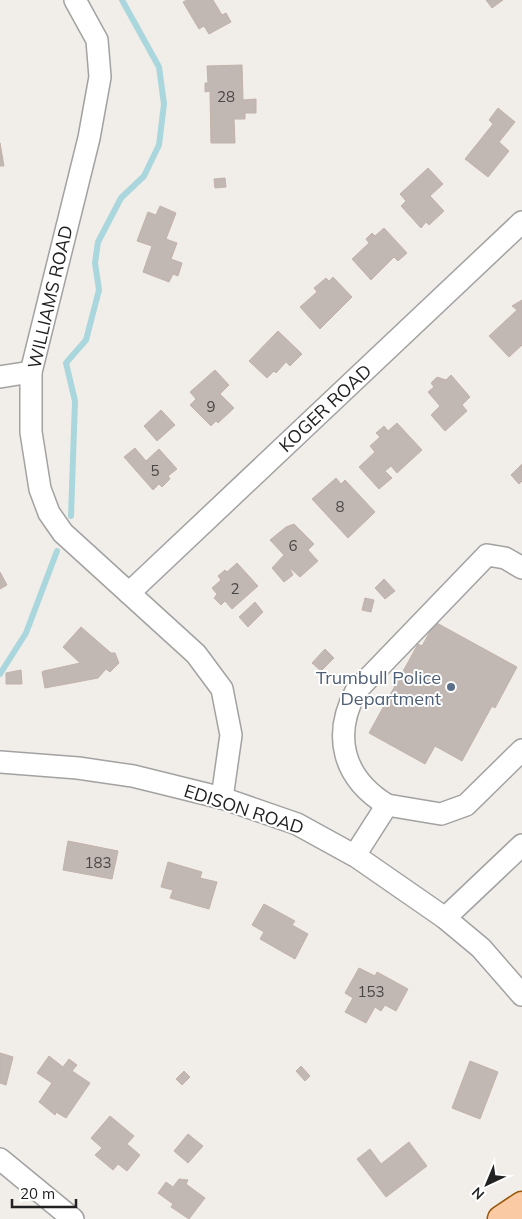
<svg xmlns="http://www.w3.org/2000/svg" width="522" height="1219" font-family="Mulish,sans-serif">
<rect width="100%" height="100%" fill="#f1ede8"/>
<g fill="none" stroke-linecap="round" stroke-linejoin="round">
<g stroke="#aad7dd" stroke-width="6">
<polyline points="71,516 75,401 66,363 86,340 99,290 95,263 98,242 121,198 144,176 159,145 164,104 159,67 122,0"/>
<polyline points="0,674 26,633 57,551"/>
</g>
</g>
<g fill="#c1b8b4" stroke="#c2b2aa">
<polygon points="187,0 213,0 222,15 226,13 231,22 209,34 204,26 199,29 183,2"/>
<polygon points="486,0 503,0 492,8"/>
<polygon points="242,65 243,100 256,99 256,113 245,113 245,119 234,119 235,143 211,143 210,91 205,92 205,83 208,83 207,66"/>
<polygon points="498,108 515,122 499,142 509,151 488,177 465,159 493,124 489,120"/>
<polygon points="0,143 4,166 0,166"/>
<polygon points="428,168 443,184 430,196 444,211 429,225 426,222 421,228 401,206 406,201 400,194"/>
<polygon points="225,178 226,187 215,188 214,179"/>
<polygon points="160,206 176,213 166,239 177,243 171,259 182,263 178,276 173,274 169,282 143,272 152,246 137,241 148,212 156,215"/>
<polygon points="384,228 407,253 398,261 394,257 371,280 352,259 369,243 366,239 372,233 375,236"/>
<polygon points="333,277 352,297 320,329 300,307 317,292 314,288 326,278 329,281"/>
<polygon points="522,300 522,345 509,357 489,336 517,310 512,306"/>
<polygon points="278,331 302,354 290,366 286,362 276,373 274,371 267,378 249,361"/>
<polygon points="215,370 229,385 220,394 234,408 218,423 216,421 211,426 190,405 196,399 190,392"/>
<polygon points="451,375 470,397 462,405 467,411 445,431 431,415 440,406 428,392 434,387 431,383 437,377 446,380"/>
<polygon points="161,410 175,425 157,441 144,426"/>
<polygon points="397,423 422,450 397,473 391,466 385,471 392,478 379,489 359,467 375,452 370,446 380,437 376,433 384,426 388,431"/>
<polygon points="135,448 146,461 159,449 177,469 168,476 170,479 162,487 159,484 153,490 124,457"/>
<polygon points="522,464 522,481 519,484 511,475"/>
<polygon points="336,478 341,484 345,480 375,512 348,538 312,499"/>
<polygon points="294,524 314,544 308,550 318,561 300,577 289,567 293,575 284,582 272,568 284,555 270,540 286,527"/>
<polygon points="237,563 258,586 232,609 225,601 221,605 214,598 217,594 212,588 221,580 218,576 225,570 227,572"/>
<polygon points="0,572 7,585 0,589"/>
<polygon points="384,579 395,591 385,599 375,588"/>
<polygon points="365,598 374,600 371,612 362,610"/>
<polygon points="255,602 263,612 248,627 239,617"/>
<polygon points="435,622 517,667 495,708 492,706 462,761 435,746 425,764 369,733 418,644 422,646"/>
<polygon points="81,627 111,653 115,653 119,663 110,672 106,669 98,678 45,688 42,672 44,671 80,663 63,647"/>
<polygon points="325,649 334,658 321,671 312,663"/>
<polygon points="21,670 22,684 6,684 6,673"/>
<polygon points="68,841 118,851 112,879 63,870"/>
<polygon points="168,862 202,872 200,878 217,882 209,909 170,898 173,890 161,887"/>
<polygon points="264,904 295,921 292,925 308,934 295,959 260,939 264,932 252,925"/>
<polygon points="359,968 375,976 377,972 408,989 396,1011 385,1005 381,1011 375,1007 366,1023 345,1012 353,998 345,993"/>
<polygon points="0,1053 13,1057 6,1085 0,1083"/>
<polygon points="49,1056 63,1067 69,1059 77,1065 72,1071 90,1083 66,1118 56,1112 55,1115 39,1102 52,1083 37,1073"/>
<polygon points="470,1061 498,1072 480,1119 452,1108"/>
<polygon points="301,1066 310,1076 305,1081 296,1071"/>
<polygon points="184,1071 190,1077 182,1085 176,1079"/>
<polygon points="110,1116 134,1136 127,1144 140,1155 127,1171 118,1164 113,1170 95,1155 102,1148 91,1138"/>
<polygon points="188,1134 203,1146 188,1163 174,1151"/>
<polygon points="409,1142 427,1166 386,1197 357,1159 370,1149 381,1164"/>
<polygon points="179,1179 188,1180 186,1184 205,1198 189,1219 171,1207 173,1204 158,1193 166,1182 173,1187"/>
</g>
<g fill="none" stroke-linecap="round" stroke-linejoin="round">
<defs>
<g id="minor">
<polyline points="75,0 97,40 100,77 89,138 31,372 31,432 40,489 49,513 63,533 196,654 222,689 231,735 222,798"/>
<polyline points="0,377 31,372"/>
<polyline points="129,593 522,222"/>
<polyline points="0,762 78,768 133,776 222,798 297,824 357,857 445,918 481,948 522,995"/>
<path d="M387 805C343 778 332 736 356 691L487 555 505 558 522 568"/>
<polyline points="355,855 387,805 441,814 466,805 522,750"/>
<polyline points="445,918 522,845"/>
<polyline points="0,1159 73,1219"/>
</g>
<polyline id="major" points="501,1219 522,1205"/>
</defs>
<use href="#minor" stroke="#a2a2a2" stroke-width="24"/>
<use href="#major" stroke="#995605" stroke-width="29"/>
<use href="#minor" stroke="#fff" stroke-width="21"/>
<use href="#major" stroke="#f9caa4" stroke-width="26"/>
</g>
<circle fill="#5c6f8a" stroke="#fff" stroke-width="2" cx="451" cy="687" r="5"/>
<g text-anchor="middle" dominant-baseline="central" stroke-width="4" stroke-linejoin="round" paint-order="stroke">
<g font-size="15" fill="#494746">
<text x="226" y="96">28</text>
<text x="211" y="406">9</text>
<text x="155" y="470">5</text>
<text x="340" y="506">8</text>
<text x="293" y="545">6</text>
<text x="235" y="588">2</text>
<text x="98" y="862">183</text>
<text x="371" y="991">153</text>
</g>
<g font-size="18" fill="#212121" stroke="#fff">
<text transform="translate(50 297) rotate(-77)">WILLIAMS ROAD</text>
<text transform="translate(325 408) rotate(-43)">KOGER ROAD</text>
<text transform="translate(244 809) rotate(18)">EDISON ROAD</text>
</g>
<g font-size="18" fill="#4e5e75" stroke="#fff" text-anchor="end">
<text x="441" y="677">Trumbull Police<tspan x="441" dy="21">Department</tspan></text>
</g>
</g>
<g transform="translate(487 1184) rotate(224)" stroke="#ffffff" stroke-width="4" paint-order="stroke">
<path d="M0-4L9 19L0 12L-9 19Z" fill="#212121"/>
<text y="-8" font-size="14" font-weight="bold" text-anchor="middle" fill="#212121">N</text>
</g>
<path d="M12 1199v8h64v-8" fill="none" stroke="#212121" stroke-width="2.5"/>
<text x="20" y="1199" font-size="15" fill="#212121" stroke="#ffffff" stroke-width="4" paint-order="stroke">20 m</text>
</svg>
